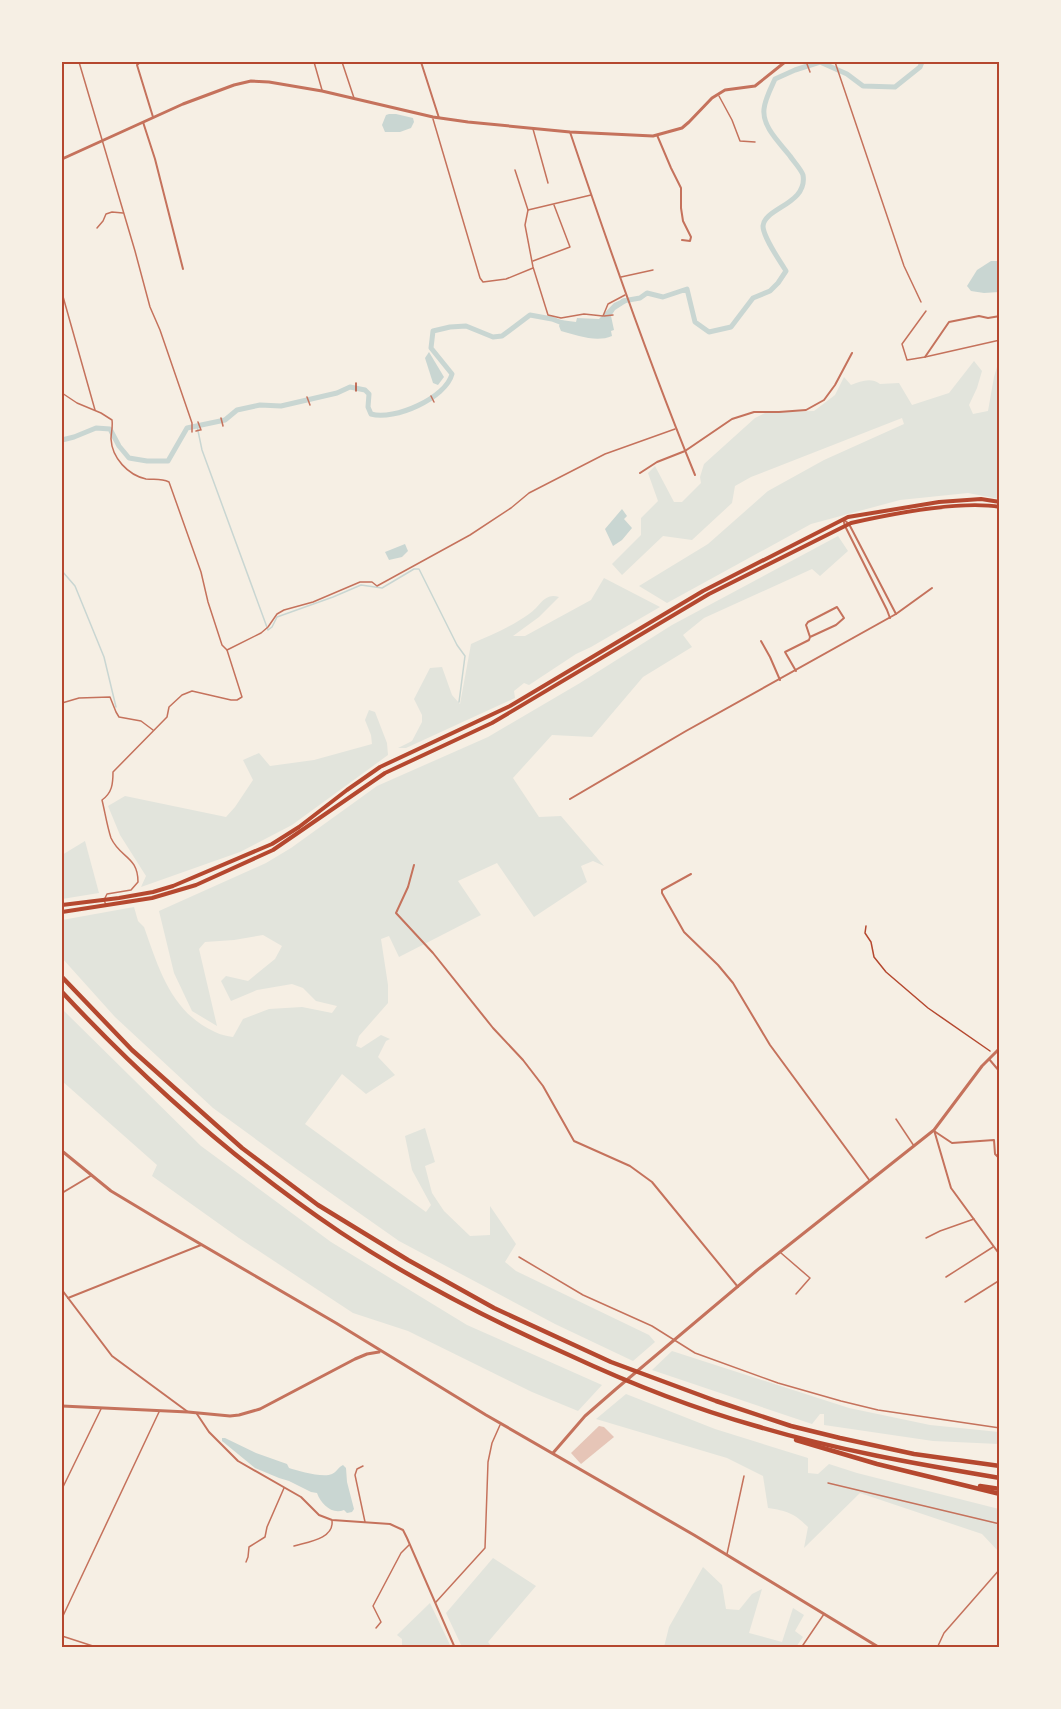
<svg xmlns="http://www.w3.org/2000/svg" width="1061" height="1709" font-family="'Sofia Sans Condensed',sans-serif">
<rect width="100%" height="100%" fill="#f6efe4"/>
<g fill="#e2e4dc">
<path d="M999 360V499L968 493 900 500 811 524 667 603 639 586 708 544 768 491 824 460 904 424 902 418 751 477 735 486 732 503 692 540 663 536 622 575 612 564 641 535V518L658 501 648 473 655 466 674 502H682L701 483 700 477 704 464 755 418 767 412 814 411 835 395 844 377 851 385C861 381 871 377 880 384L899 383 912 405 949 393 974 361 982 371 977 388 969 405 973 414 988 411 994 377Z"/>
<path d="M838 536 848 551 820 576 812 569 704 618 683 635 692 647 643 677 592 737 552 735 513 778 539 817 561 816 604 866 593 861 581 866 587 882 534 917 497 863 458 881 481 915 399 957 389 936 381 939 388 985V1003L359 1036 356 1046 361 1048 381 1035 390 1039 386 1041 378 1057 395 1075 366 1094 342 1074 305 1124 426 1212 431 1205 412 1170 405 1136 425 1128 435 1162 425 1166 432 1193 444 1211 470 1236 490 1235V1206L516 1244 505 1262 516 1271 649 1335 655 1342 633 1361 555 1324 399 1241 298 1170 213 1108 115 1017 62 958V920L134 907 138 921 144 927C159 969 171 1012 215 1032 221 1035 227 1036 233 1037L243 1019 269 1009 302 1007 332 1013 337 1006 316 1001 303 988 292 984 257 990 231 1001 221 981 226 976 248 981 275 959 282 946 263 935 234 940 205 942 199 949 217 1026 192 1011 174 973 159 911 266 863 291 848 377 786 488 737 580 683 672 625Z"/>
<path d="M604 578 660 607 591 647 576 654 529 685 524 683 514 691 515 698 406 748H398L412 741 422 722V715L414 699 430 668 442 667 452 695 460 704 471 644C491 635 511 627 529 614 540 607 544 592 559 597L539 617 513 636H525L591 600Z"/>
<polygon points="369,710 375,712 387,743 388,755 292,825 240,852 141,887 146,876 120,835 108,806 125,796 226,817 235,807 253,780 243,760 259,753 270,766 314,760 372,744 371,735 365,720"/>
<polygon points="85,841 99,893 62,899 62,855"/>
<polygon points="62,1009 201,1146 331,1242 467,1325 602,1385 578,1411 532,1392 408,1331 353,1313 239,1238 152,1176 157,1165 62,1081"/>
<polygon points="672,1351 849,1408 930,1425 999,1432 999,1444 933,1441 824,1425 824,1414 820,1414 812,1424 652,1370"/>
<path d="M626 1394 715 1429 808 1458V1473L818 1474 829 1464 857 1473 999 1509V1552L982 1534 860 1493 804 1548 808 1527C794 1513 787 1511 768 1508L763 1476 727 1458 596 1419Z"/>
<polygon points="493,1558 536,1586 488,1642 492,1647 462,1647 446,1613"/>
<polygon points="703,1567 722,1585 726,1609 739,1610 752,1594 762,1589 749,1633 782,1642 793,1608 804,1615 795,1631 803,1637 796,1647 664,1647 669,1627"/>
<polygon points="430,1603 451,1647 399,1647 402,1645 402,1639 397,1635"/>
</g>
<g fill="#c9d6d2">
<polygon points="389,114 396,114 413,118 414,122 411,128 400,132 385,132 382,125 386,115"/>
<polygon points="991,261 999,261 999,292 984,293 971,291 967,286 977,270"/>
<path d="M625 298 626 303 615 310 611 316 614 330 611 331 612 336C596 343 577 335 561 331L559 326 561 320 576 322 577 318 599 319 614 303Z"/>
<polygon points="429,352 444,377 438,385 433,383 425,358"/>
<polygon points="622,509 627,516 624,519 632,528 622,540 613,546 605,529"/>
<polygon points="405,544 408,551 402,557 389,560 385,552"/>
<path d="M222 1438H225L256 1453 287 1464 289 1468C298 1471 323 1478 332 1474 337 1472 338 1467 343 1465L346 1468 347 1482 354 1509 352 1512 347 1513 344 1510C332 1515 321 1504 317 1493L311 1492 289 1481 279 1478 255 1468 222 1441Z"/>
</g>
<g fill="none" stroke-linecap="round" stroke-linejoin="round">
<g stroke="#c9d6d2" stroke-width="1.5">
<polyline points="197,426 202,450 268,630 272,627 277,617 333,597 361,585 382,588 414,569 419,569 457,645 465,656 459,702"/>
<polyline points="62,571 75,586 104,657 116,707"/>
</g>
<g stroke="#c9d6d2" stroke-width="5">
<path d="M623 301 640 298 647 293 663 297 687 289 695 322 709 332 731 327 753 298 770 291 778 283 786 271C780 261 763 237 763 226 764 208 808 204 803 175 801 169 794 162 790 156 780 143 762 127 764 109 765 99 771 88 775 79L795 70 820 62 847 74 863 86 895 87 920 67 922 62"/>
<path d="M62 440 74 437 96 428 110 429 119 446 129 458 147 461H168L187 428 225 420 237 410 260 405 281 406 337 393 350 387 365 390 369 394 368 407 371 414C394 421 446 398 452 374L431 348 433 331 450 327 466 326 493 337 502 336 530 315 552 319 565 324"/>
</g>
</g>
<polygon fill="#e6c5b7" points="599,1426 604,1427 614,1437 581,1464 571,1453"/>
<g fill="none" stroke-linecap="round" stroke-linejoin="round">
<g stroke="#b5482f" stroke-width="1.5">
<polyline points="356,391 356,383"/>
<polyline points="866,926 865,933 871,942 874,957 886,972 928,1008 990,1051"/>
</g>
<g stroke="#c5725c" stroke-width="1.5">
<polyline points="79,62 135,251 150,307 160,330 192,423 192,432"/>
<polyline points="314,62 322,90"/>
<polyline points="342,62 354,98"/>
<polyline points="835,62 904,266 921,302"/>
<polyline points="807,64 810,72"/>
<polyline points="719,96 732,120 740,141 755,142"/>
<polyline points="433,119 480,278 483,282 506,279 533,268"/>
<polyline points="533,129 548,183"/>
<polyline points="515,170 528,210 525,225 533,267 548,315 561,318 584,314 603,316 608,304 625,295"/>
<polyline points="528,210 591,195"/>
<polyline points="97,228 103,221 106,214 112,212 123,213"/>
<polyline points="533,261 570,247 554,205"/>
<polyline points="621,277 653,270"/>
<polyline points="62,293 95,410"/>
<polyline points="926,311 902,344 907,360 925,357 1000,340"/>
<polyline points="604,316 613,315"/>
<path d="M62 393 77 403 101 413 112 420C113 427 111 433 111 439 112 458 128 475 146 479 154 480 161 478 169 482L201 572 208 602 222 645 227 650 242 697 237 700H231L192 691 182 695 169 707 167 717 113 772C113 784 112 793 102 800 105 812 107 826 111 838 120 858 138 856 138 882L131 890 107 894 104 900 106 905"/>
<polyline points="431,396 434,402"/>
<polyline points="307,397 310,405"/>
<polyline points="221,418 223,426"/>
<polyline points="198,422 201,430"/>
<polyline points="196,431 200,430"/>
<polyline points="227,650 261,633 268,627 277,614 284,610 313,602 360,582 372,582 377,586 470,535 511,508 529,493 605,454 675,429"/>
<polyline points="62,703 79,698 110,697 116,712 119,717 141,721 153,730"/>
<polyline points="896,1119 914,1146"/>
<polyline points="926,1238 940,1231 974,1219"/>
<polyline points="781,1253 810,1278 796,1294"/>
<polyline points="519,1257 583,1295 652,1326 695,1353 778,1383 841,1401 878,1410 1000,1428"/>
<polyline points="946,1277 993,1247"/>
<polyline points="965,1302 1000,1280"/>
<polyline points="363,1466 357,1469 355,1475 365,1522"/>
<polyline points="828,1483 1000,1524"/>
<polyline points="62,1489 101,1409"/>
<path d="M294 1546C307 1542 334 1539 332 1521"/>
<polyline points="727,1554 744,1476"/>
<polyline points="246,1562 248,1557 249,1547 265,1537 267,1527 284,1488"/>
<polyline points="436,1602 485,1548 488,1462 492,1443 500,1425"/>
<polyline points="62,1618 159,1412"/>
<polyline points="376,1628 381,1622 373,1606 401,1553 409,1545"/>
<polyline points="62,1636 99,1648"/>
<polyline points="801,1648 824,1614"/>
<polyline points="937,1648 944,1633 1000,1569"/>
</g>
<g stroke="#c5725c" stroke-width="2">
<polyline points="140,62 137,65 153,117"/>
<polyline points="421,62 439,118"/>
<polyline points="143,122 155,159 183,269"/>
<path d="M570 132C609 248 649 363 695 475"/>
<polyline points="657,135 671,168 681,188 681,208 683,221 691,237 690,241 682,240"/>
<polyline points="925,357 949,322 979,316 988,318 1000,316"/>
<polyline points="640,473 657,462 685,451 732,419 754,412 779,412 806,410 824,400 835,385 852,353"/>
<polyline points="890,618 887,610 845,526 843,519 849,524 896,614"/>
<polyline points="761,641 770,657 780,680"/>
<polyline points="796,671 785,652 809,640 810,637 836,625 844,618 837,607 808,622 806,625 810,637"/>
<polyline points="570,799 686,731 896,614 932,588"/>
<polyline points="414,865 408,887 396,913 433,953 493,1028 523,1060 543,1086 574,1141 630,1166 652,1182 738,1287"/>
<polyline points="691,874 662,890 662,893 684,932 718,965 733,983 770,1045 870,1181"/>
<polyline points="989,1059 1000,1072"/>
<polyline points="934,1130 951,1188 1000,1255"/>
<polyline points="934,1131 952,1143 994,1140 995,1154 1000,1159"/>
<polyline points="62,1193 92,1175"/>
<polyline points="62,1290 112,1356 188,1412"/>
<polyline points="68,1298 201,1245"/>
<polyline points="197,1414 209,1432 238,1461 301,1497 319,1515 332,1520 390,1524 403,1530 407,1538 455,1648"/>
</g>
<g stroke="#c5725c" stroke-width="3">
<polyline points="795,62 812,62"/>
<polyline points="62,159 183,104 234,85 251,81 269,82 322,91 433,117 468,122 570,132 653,136 682,128 689,122 712,98 725,90 755,86 785,62"/>
<polyline points="62,1151 111,1191 161,1221 336,1323 486,1415 694,1535 880,1648"/>
<polyline points="62,1406 188,1412 230,1416 239,1415 260,1409 355,1359 367,1354 379,1352"/>
<polyline points="553,1453 585,1416 616,1389 756,1271 934,1130 982,1066 1000,1048"/>
</g>
<g stroke="#b5482f" stroke-width="4">
<polyline points="62,905 119,898 153,892 173,886 272,844 299,827 347,790 380,767 510,706 703,591 848,517 939,502 981,499 1000,502"/>
<path d="M62 912 152 898 196 885 273 850 385 773 492 723 709 594 851 523C891 514 960 500 1000 507"/>
</g>
<g stroke="#b5482f" stroke-width="4.5">
<polyline points="62,977 132,1050 242,1148 318,1205 408,1260 494,1308 611,1362 716,1401 791,1426 840,1438 914,1454 1000,1466"/>
<path d="M62 992C145 1081 239 1164 340 1232 412 1280 490 1320 569 1355 629 1383 692 1408 756 1426 836 1450 917 1464 1000 1478"/>
<polyline points="796,1440 877,1464 1000,1494"/>
<polyline points="980,1486 1000,1489"/>
</g>
</g>
<rect width="1061" height="1709" fill="none" stroke="#f6efe4" stroke-width="126"/>
<rect x="63" y="63" width="935" height="1583" fill="none" stroke="#b5482f" stroke-width="2"/>
</svg>
